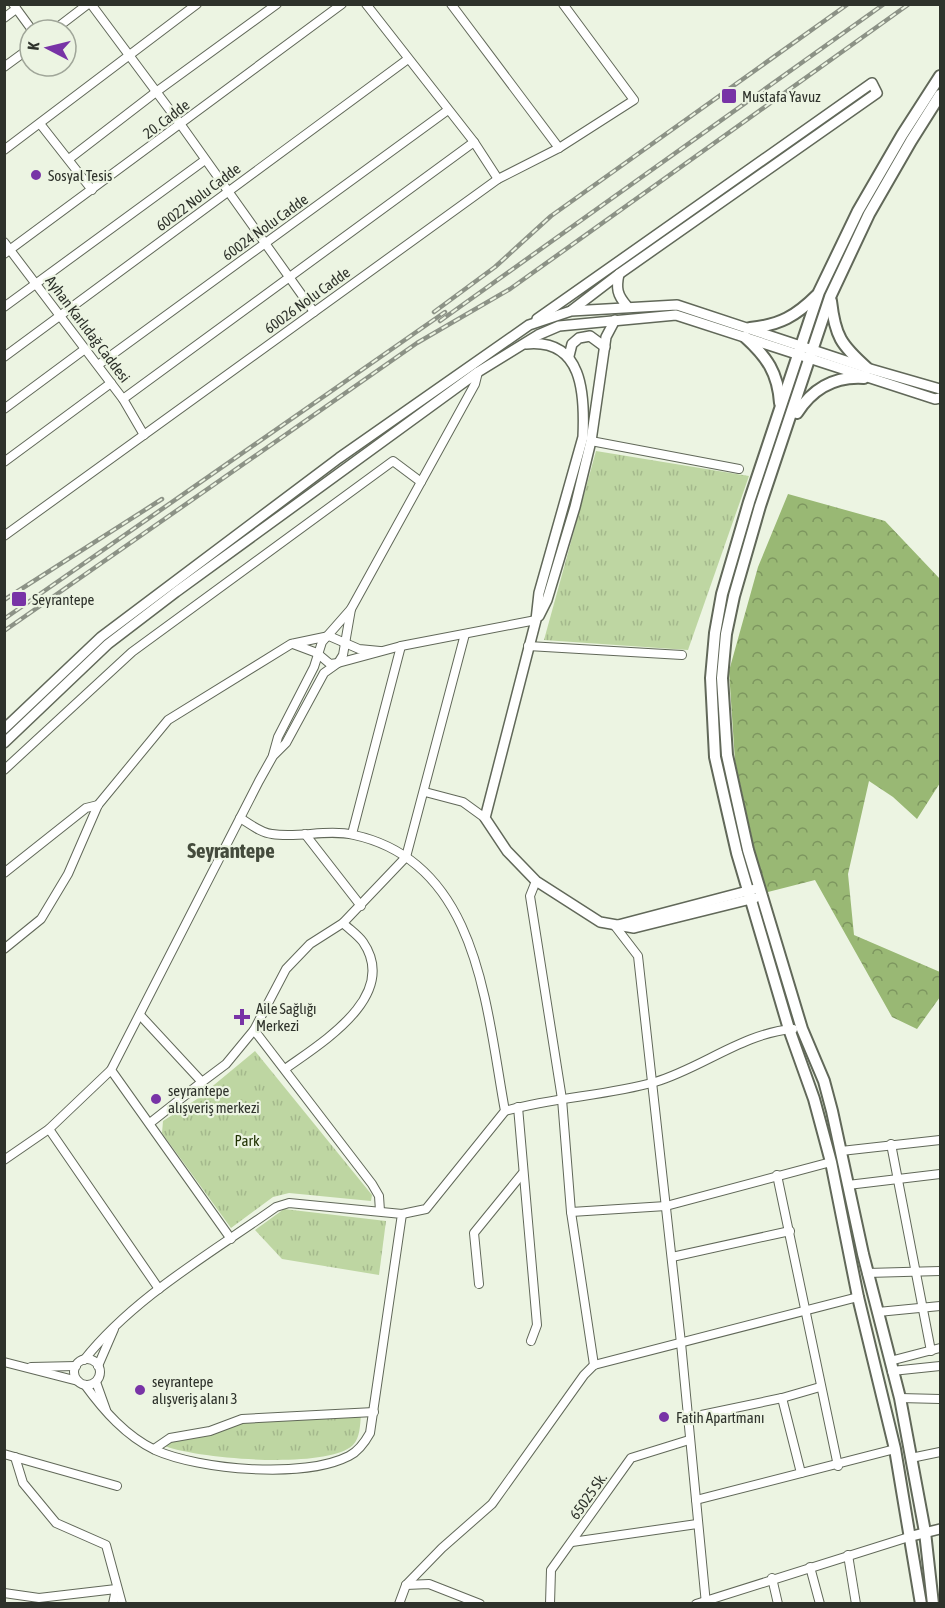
<svg xmlns="http://www.w3.org/2000/svg" width="945" height="1608" font-family="'Asap Condensed',sans-serif">
<defs>
<pattern id="forest-crowns" width="20" height="18" patternUnits="userSpaceOnUse" patternTransform="scale(1.5)"><rect width="20" height="18" fill="#99b874"/><path d="M2 6a3 3 0 1 1 6 0M12 15a3 3 0 1 1 6 0" fill="none" stroke="#7d965f"/></pattern>
<pattern id="park-tufts" width="24" height="20" patternUnits="userSpaceOnUse" patternTransform="scale(1.5)"><rect width="24" height="20" fill="#bed6a2"/><path d="M3 7l-1-3M5 7V3M7 7l1-3M15 17l-1-3M17 17v-4M19 17l1-3" fill="none" stroke="#a4b88c"/></pattern>
</defs>
<rect width="100%" height="100%" fill="#ecf4e2"/>
<polygon fill="url(#forest-crowns)" points="788,494 885,521 940,579 940,783 917,819 893,797 869,781 848,874 854,935 940,972 940,997 917,1029 892,1017 815,880 764,893 735,761 729,671 758,567"/>
<g fill="url(#park-tufts)">
<polygon points="596,451 749,476 688,650 544,640"/>
<polygon points="255,1051 372,1195 371,1201 289,1193 273,1197 231,1228 162,1133 163,1121 197,1099"/>
<polygon points="284,1209 386,1221 379,1275 282,1259 255,1230"/>
<path d="M361 1415C360 1425 360 1438 353 1445 327 1470 195 1459 162 1445L240 1419Z"/>
</g>
<g fill="none" stroke-linecap="round" stroke-linejoin="round">
<defs>
<g id="minor">
<polyline points="13,4 32,30"/>
<polyline points="91,4 181,125 314,312"/>
<polyline points="366,4 474,142 498,179"/>
<polyline points="451,4 559,148"/>
<polyline points="4,18 16,9"/>
<polyline points="54,30 88,4"/>
<polyline points="4,67 30,48"/>
<polyline points="41,125 92,190"/>
<polyline points="4,150 197,4"/>
<polyline points="69,159 156,92 277,4"/>
<polyline points="4,242 123,399 144,435"/>
<polyline points="4,254 342,4"/>
<polyline points="4,307 205,160"/>
<polyline points="4,357 408,59"/>
<polyline points="98,365 448,110"/>
<polyline points="123,399 474,142"/>
<polyline points="4,409 85,349"/>
<polyline points="591,441 739,469"/>
<polyline points="4,462 111,383"/>
<polyline points="4,536 498,179 559,148 634,100 563,4"/>
<polyline points="293,644 317,653 330,664 338,663 401,646 536,620"/>
<polyline points="528,646 682,655"/>
<polyline points="273,755 278,737 314,667 322,642 351,609 475,384 478,372"/>
<polyline points="4,770 132,652 393,461 421,482"/>
<polyline points="425,792 463,802 485,818"/>
<path d="M240 818C250 824 261 833 272 834 299 838 328 829 354 835 479 862 486 1008 505 1111L426 1209 402 1214"/>
<polyline points="305,834 361,906"/>
<polyline points="352,834 401,646"/>
<polyline points="4,873 86,808 98,805"/>
<polyline points="536,881 530,896 562,1099 571,1212 594,1365"/>
<polyline points="615,926 638,956 681,1343 706,1604"/>
<polyline points="4,949 41,919 68,874 98,805 168,720 291,644 329,636 359,649 380,651"/>
<polyline points="140,1015 202,1082 226,1064 254,1030 286,969 310,944 343,923 406,857 465,634"/>
<polyline points="254,1030 372,1184 379,1196 380,1211"/>
<path d="M285 1069C321 1043 400 996 363 942 358 935 349 929 343 923"/>
<polyline points="518,1107 537,1325 531,1341"/>
<path d="M505 1111C554 1097 606 1096 655 1082 702 1068 743 1033 793 1029"/>
<polyline points="150,1123 202,1082"/>
<polyline points="49,1129 159,1289"/>
<polyline points="891,1144 931,1351"/>
<polyline points="841,1151 940,1140"/>
<polyline points="4,1160 49,1129 111,1070"/>
<polyline points="777,1175 838,1466"/>
<polyline points="848,1185 940,1174"/>
<polyline points="571,1212 666,1206 831,1162"/>
<polyline points="231,1239 111,1070 259,781 273,756 286,743 324,673 338,663 343,655 351,609"/>
<polyline points="672,1257 790,1231"/>
<polyline points="867,1273 940,1271"/>
<polyline points="479,1284 474,1233 522,1174"/>
<polyline points="878,1312 940,1306"/>
<circle cx="87" cy="1372" r="13"/>
<path d="M84 1360C134 1297 210 1254 276 1207L289 1203 402 1214 370 1433C365 1442 359 1451 349 1456 304 1479 200 1470 155 1450 126 1436 104 1411 85 1385"/>
<polyline points="890,1361 940,1348"/>
<polyline points="4,1362 78,1381"/>
<polyline points="98,1366 114,1329"/>
<polyline points="31,1367 76,1366"/>
<polyline points="892,1371 940,1366"/>
<polyline points="96,1382 106,1410"/>
<polyline points="782,1398 801,1473"/>
<polyline points="900,1398 940,1399"/>
<polyline points="687,1418 782,1398 820,1387"/>
<polyline points="154,1449 170,1438 210,1431 242,1419 374,1412"/>
<polyline points="4,1454 117,1486"/>
<polyline points="15,1457 23,1483 56,1523 106,1545 122,1604"/>
<polyline points="911,1458 940,1452"/>
<polyline points="696,1500 895,1449"/>
<polyline points="572,1542 697,1524"/>
<polyline points="848,1555 856,1604"/>
<polyline points="810,1567 820,1604"/>
<polyline points="772,1578 778,1604"/>
<polyline points="406,1585 429,1584 480,1604"/>
<polyline points="4,1593 39,1598 116,1589"/>
<polyline points="113,1604 116,1589"/>
<polyline points="399,1604 406,1585 442,1548 492,1504 584,1375 594,1365 858,1297"/>
<polyline points="550,1604 551,1570 631,1458 689,1440"/>
<polyline points="696,1604 912,1536"/>
</g>
<g id="tertiary">
<path d="M619 274C616 288 617 295 627 306"/>
<polyline points="537,319 872,83 877,93 619,274 572,310"/>
<path d="M526 344C583 338 585 394 583 437L539 593 536 620 485 818 507 851 536 881 600 922 634 928 755 898"/>
<polyline points="569,356 572,344 579,338 590,336 605,347"/>
<polyline points="539,616 547,600 575,507 591,441 606,337 615,320"/>
<polyline points="4,729 101,637 339,458 529,325 571,311 677,305 867,368 940,389"/>
<polyline points="4,743 108,644 176,592 478,372 538,335 559,326 676,315 935,399 940,398"/>
<polyline points="618,925 755,889"/>
<polyline points="912,1536 940,1529"/>
</g>
<g id="secondary">
<path d="M831 301C835 336 841 345 867 368"/>
<path d="M750 328C780 325 796 316 817 295"/>
<path d="M745 337C767 357 778 373 780 403"/>
<path d="M797 413C813 388 835 376 864 378"/>
<polyline points="921,1604 895,1449 858,1297 831,1162 814,1099 789,1029 737,853 715,757 711,678 715,633 722,594 749,502 819,292 858,211 902,135 940,76"/>
<polyline points="933,1604 925,1532 900,1398 863,1254 832,1111 824,1081 802,1029 748,850 727,755 722,678 726,634 734,596 760,506 830,297 869,214 911,141 940,95"/>
</g>
</defs>
<use href="#minor" stroke="#616859" stroke-width="10"/>
<use href="#tertiary" stroke="#616859" stroke-width="12"/>
<use href="#secondary" stroke="#616859" stroke-width="14"/>
<use href="#minor" stroke="#fff" stroke-width="8"/>
<use href="#tertiary" stroke="#fff" stroke-width="9"/>
<use href="#secondary" stroke="#fff" stroke-width="10"/>
<defs>
<g id="rail">
<polyline points="434,312 495,267 551,216 848,4"/>
<polyline points="440,321 884,4"/>
<polyline points="4,600 162,499"/>
<polyline points="4,619 445,312"/>
<polyline points="4,631 417,343 510,289 909,4"/>
</g>
</defs>
<use href="#rail" stroke="#8c9286" stroke-width="4.5"/>
<use href="#rail" stroke="#ecf4e2" stroke-width="2" stroke-dasharray="7" stroke-linecap="butt"/>
</g>
<g fill="#7833a6" stroke="#ecf4e2" stroke-width="2">
<rect x="721" y="88" width="16" height="16" rx="3"/>
<circle cx="36" cy="175" r="6"/>
<rect x="11" y="591" width="16" height="16" rx="3"/>
<path d="M239 1008h6v6h6v6h-6v6h-6v-6h-6v-6h6z"/>
<circle cx="156" cy="1099" r="6"/>
<circle cx="140" cy="1390" r="6"/>
<circle cx="664" cy="1417" r="6"/>
</g>
<g text-anchor="middle" dominant-baseline="central" stroke-width="4.5" stroke-linejoin="round" paint-order="stroke">
<g font-size="15" fill="#2e322b" stroke="#ecf4e2" text-anchor="start">
<text x="742" y="96">Mustafa Yavuz</text>
<text x="48" y="175">Sosyal Tesis</text>
<text x="32" y="599">Seyrantepe</text>
<text x="256" y="1008">Aile Sağlığı<tspan x="256" dy="17">Merkezi</tspan></text>
<text x="168" y="1090">seyrantepe<tspan x="168" dy="17">alışveriş merkezi</tspan></text>
<text x="152" y="1381">seyrantepe<tspan x="152" dy="17">alışveriş alanı 3</tspan></text>
<text x="676" y="1417">Fatih Apartmanı</text>
</g>
<g font-size="15" fill="#2e322b" stroke="#ecf4e2">
<text transform="translate(166 119) rotate(-37)">20. Cadde</text>
<text transform="translate(198 197) rotate(-37)">60022 Nolu Cadde</text>
<text transform="translate(265 227) rotate(-36)">60024 Nolu Cadde</text>
<text transform="translate(307 300) rotate(-36)">60026 Nolu Cadde</text>
<text transform="translate(88 329) rotate(53)">Ayhan Karlıdağ Caddesi</text>
<text transform="translate(588 1496) rotate(-55)">65025 Sk.</text>
</g>
<g font-size="15" fill="#1f3100" stroke="#ecf4e2">
<text x="247" y="1140">Park</text>
</g>
<g font-size="21" font-weight="bold" fill="#444b3c" stroke="#ecf4e2">
<text x="231" y="850">Seyrantepe</text>
</g>
</g>
<rect width="945" height="1608" fill="none" stroke="#2e322b" stroke-width="12"/>
<g transform="translate(48 48) rotate(277)"><circle r="28" fill="#ecf4e2" stroke="#a0a699" stroke-width="1.5"/>
<path d="M0-4.5L10 22L0 15L-10 22Z" fill="#7833a6"/>
<text y="-9" font-size="16" font-weight="bold" text-anchor="middle" fill="#2e322b">K</text>
</g>
</svg>
